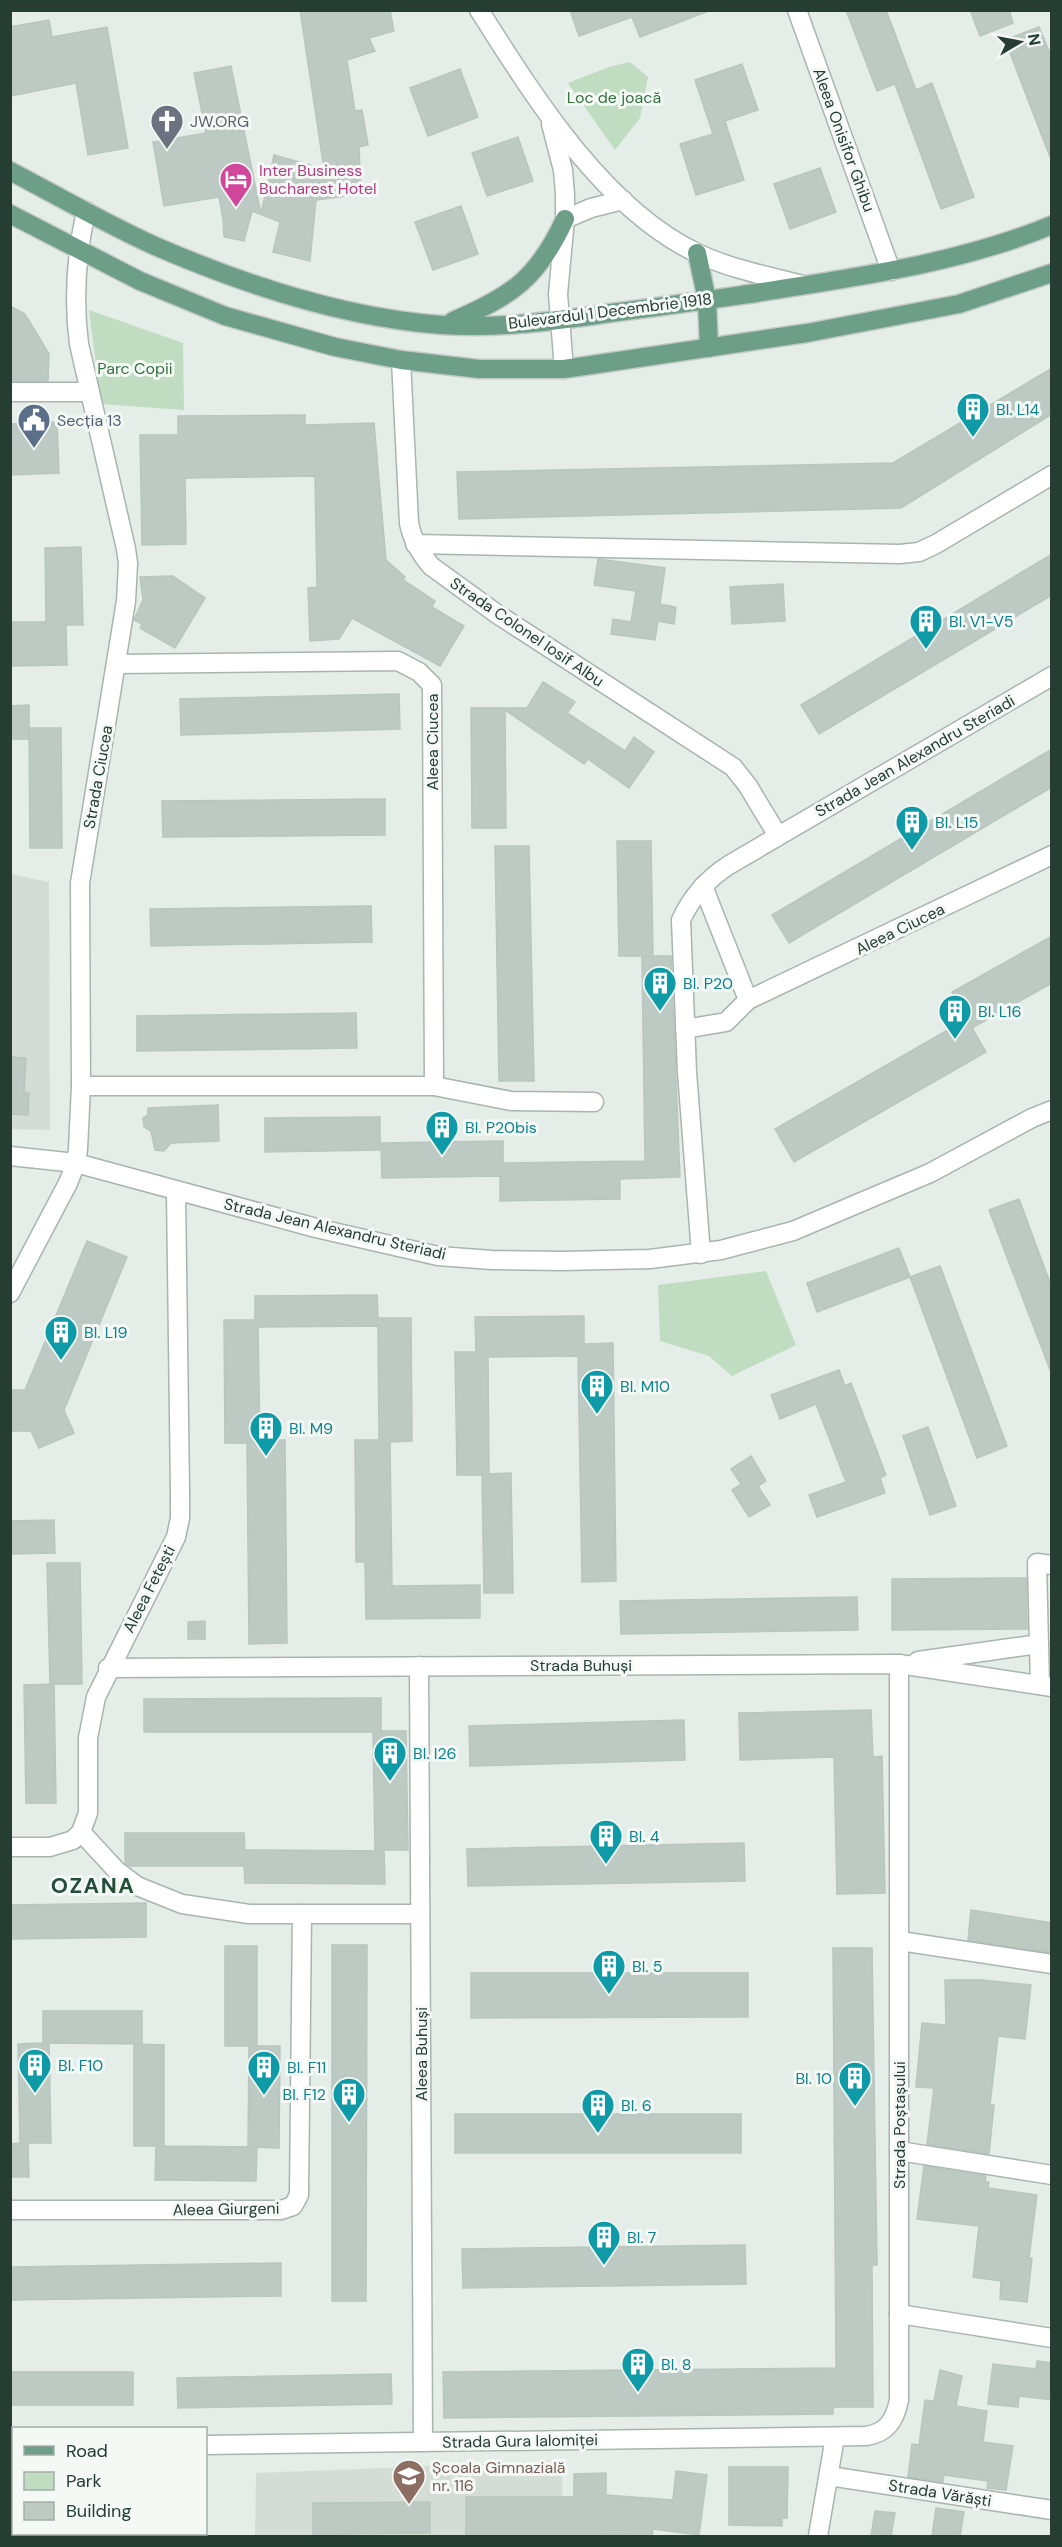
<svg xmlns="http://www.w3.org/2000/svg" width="1062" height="2547" font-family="'DM Sans',sans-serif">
<rect width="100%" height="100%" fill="#e5ede8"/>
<g fill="#d3ddd6">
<polygon points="11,874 49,882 50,1130 11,1129"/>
<polygon points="562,2461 563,2536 255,2536 256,2473"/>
</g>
<g fill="#c0dcc1">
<polygon points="630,62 648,77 640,118 615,150 568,83 609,67"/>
<polygon points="89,310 183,343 184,410 101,404"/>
<polygon points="766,1271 796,1345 732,1376 709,1356 660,1341 658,1285"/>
</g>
<g fill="#bdcac3" stroke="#b8c6bd" stroke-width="1.5">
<polygon points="300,10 390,10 394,31 369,38 375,51 347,60 355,111 362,110 368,145 359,147 361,194 316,200 310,261 273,252 280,222 252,211 244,241 224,237 223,219 219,197 164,206 153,142 206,133 194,73 231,66 261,214 274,155 324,169"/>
<polygon points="570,10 705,10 706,12 640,37 632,17 579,36"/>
<polygon points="846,10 886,10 916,90 932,83 974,197 941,209 895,84 877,91"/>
<polygon points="970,10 1009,10 1013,23 980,36"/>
<polygon points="49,20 52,37 107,27 128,148 88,155 76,83 10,96 10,27"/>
<polygon points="1039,27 1052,58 1050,157 1005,40"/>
<polygon points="742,64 758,110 725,121 744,180 696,195 680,144 713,134 695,80"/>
<polygon points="460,69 478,117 428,136 410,88"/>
<polygon points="518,137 533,181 487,196 472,153"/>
<polygon points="820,168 836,212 790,229 774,184"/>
<polygon points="461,206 478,254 433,270 415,222"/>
<polygon points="10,306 25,314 49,354 48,381 10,381"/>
<polygon points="1052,368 1052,414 901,508 459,519 457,472 893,463"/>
<polygon points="305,415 305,425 374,423 386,560 405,577 403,580 435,601 432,607 464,626 440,666 352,618 339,639 310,641 308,588 317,587 315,476 185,478 186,544 142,545 140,435 178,435 178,416"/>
<polygon points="57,422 59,473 10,475 10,424"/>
<polygon points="81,547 83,625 66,625 67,665 10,666 10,622 46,622 45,548"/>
<polygon points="1052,554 1052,595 819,734 801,705"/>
<polygon points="598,559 665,568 660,604 676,607 674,624 658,621 655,640 611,634 613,619 631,622 636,591 594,585"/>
<polygon points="173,576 205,598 175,648 140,628 142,624 134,620 143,600 140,577"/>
<polygon points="783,584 785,621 732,624 730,587"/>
<polygon points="543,682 575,702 567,713 625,751 634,737 654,752 629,788 588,759 584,764 505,710 506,828 472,828 471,708 527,708"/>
<polygon points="399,694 400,729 181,735 180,699"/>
<polygon points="29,705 29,739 10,739 10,706"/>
<polygon points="29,728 61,728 62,848 30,848"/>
<polygon points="1052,749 1052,787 789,943 772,915"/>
<polygon points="385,799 385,835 163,837 162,801"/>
<polygon points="617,841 651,841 653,956 671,956 680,1177 620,1179 620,1199 500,1201 500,1176 382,1178 381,1143 503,1141 503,1163 645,1161 642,957 651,956 619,956"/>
<polygon points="495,846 529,846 534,1081 499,1081"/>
<polygon points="371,906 372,942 151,946 150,909"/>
<polygon points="1052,936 1052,983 972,1028 986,1052 794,1162 775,1129 967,1019 952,992"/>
<polygon points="356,1013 357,1048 137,1051 137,1016"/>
<polygon points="10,1057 26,1058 24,1092 29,1093 28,1115 10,1114"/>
<polygon points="218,1105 219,1141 171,1143 164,1151 155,1150 151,1131 144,1127 143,1118 148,1115 148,1108"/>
<polygon points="380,1117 380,1150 265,1152 265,1118"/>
<polygon points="1019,1199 1052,1288 1052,1375 989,1210"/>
<polygon points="87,1241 127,1257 64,1410 74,1433 39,1448 31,1431 10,1431 10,1390 25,1390"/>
<polygon points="899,1248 910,1277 817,1312 807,1283"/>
<polygon points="940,1266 1007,1446 977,1458 910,1277"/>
<polygon points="377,1295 378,1318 411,1318 412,1441 390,1442 392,1586 480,1585 480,1618 366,1619 365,1562 356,1562 355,1440 379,1440 378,1326 258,1327 260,1440 285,1440 287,1643 249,1644 247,1443 225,1443 224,1320 255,1320 255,1296"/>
<polygon points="584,1316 584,1344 613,1343 616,1581 582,1582 578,1356 488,1357 489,1474 511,1473 513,1593 484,1593 482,1475 457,1475 455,1352 476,1352 475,1317"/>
<polygon points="839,1370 845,1386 851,1383 886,1475 880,1478 885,1493 817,1517 809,1495 846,1482 816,1404 780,1419 771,1395"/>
<polygon points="928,1427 956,1506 930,1515 903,1436"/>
<polygon points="751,1456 766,1481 758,1486 770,1505 749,1517 732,1490 741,1484 731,1469"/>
<polygon points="54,1520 55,1553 10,1554 10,1521"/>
<polygon points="47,1563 80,1563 82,1684 50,1684"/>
<polygon points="1026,1578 1027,1629 892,1630 892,1579"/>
<polygon points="857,1597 858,1630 621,1634 620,1601"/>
<polygon points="205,1621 205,1639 188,1639 188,1622"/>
<polygon points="54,1684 56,1803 26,1803 24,1685"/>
<polygon points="381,1698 381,1731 406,1731 408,1850 375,1850 373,1732 144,1732 144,1699"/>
<polygon points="871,1710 873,1757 882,1756 885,1893 837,1894 834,1757 740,1760 739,1713"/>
<polygon points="684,1720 685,1760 470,1766 469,1726"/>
<polygon points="125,1833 244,1833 245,1850 384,1851 385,1884 245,1883 244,1866 130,1866 125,1863"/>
<polygon points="744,1843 745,1881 468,1886 467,1849"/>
<polygon points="146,1903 146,1937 10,1939 10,1905"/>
<polygon points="971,1910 1052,1923 1052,1953 968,1940"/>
<polygon points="332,1945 367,1945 366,2301 332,2301"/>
<rect x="225" y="1946" width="32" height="100"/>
<polygon points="833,1948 872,1948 877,2265 872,2265 873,2407 833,2407 833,2414 444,2418 443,2372 836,2368"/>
<polygon points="471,1973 748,1973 748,2017 471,2018"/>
<polygon points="945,1980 982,1980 1031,1985 1025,2039 998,2036 990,2105 994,2105 989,2154 927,2144 934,2088 916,2087 922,2023 946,2025"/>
<polygon points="43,2011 142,2011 142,2044 49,2043 51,2143 28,2143 29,2177 10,2177 10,2144 22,2143 20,2143 18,2044 43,2043"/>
<polygon points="134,2044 164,2045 164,2146 257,2147 256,2181 155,2180 156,2146 134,2146"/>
<polygon points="249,2046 280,2046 279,2148 248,2147"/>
<rect x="455" y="2114" width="286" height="39"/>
<polygon points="924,2166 986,2176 985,2182 989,2182 988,2188 1037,2195 1029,2258 1032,2258 1027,2302 1000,2299 1001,2281 973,2277 979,2226 917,2219"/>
<polygon points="745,2245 746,2284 463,2288 462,2249"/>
<polygon points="281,2263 281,2296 10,2300 10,2267"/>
<polygon points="1037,2361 1052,2363 1052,2400 1019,2396 1018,2407 988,2404 993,2364 1036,2369"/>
<polygon points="940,2370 962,2376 956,2406 987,2411 983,2442 1013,2446 1006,2490 987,2488 988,2481 944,2475 943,2482 908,2477 912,2444 919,2445 925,2400 934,2401"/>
<rect x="10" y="2372" width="123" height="33"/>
<polygon points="391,2374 392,2404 178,2408 177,2378"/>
<polygon points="729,2467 788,2467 787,2518 782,2518 782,2526 729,2525"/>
<polygon points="676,2471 707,2475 699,2535 653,2529 652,2536 607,2535 608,2536 466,2536 466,2497 574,2497 574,2474 606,2473 606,2495 673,2500"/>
<polygon points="430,2502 430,2533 343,2534 343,2536 313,2536 313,2503"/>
<polygon points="936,2508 964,2512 960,2536 932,2536"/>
<polygon points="875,2511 895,2513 891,2536 871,2536"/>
</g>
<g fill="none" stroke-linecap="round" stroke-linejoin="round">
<defs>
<g id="minor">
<path d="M479 10C533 95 604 210 699 254 731 269 768 276 803 285"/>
<polyline points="797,10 891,271"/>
<polyline points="551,124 563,170 565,194 565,219 558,294 564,369"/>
<polyline points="565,219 591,208 623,200"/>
<path d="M401 360 409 523C412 540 420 553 431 566L497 614 733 767 748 786 778 836"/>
<polyline points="10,392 90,392"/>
<polyline points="415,544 900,554 919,552 936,544 1052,475"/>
<polyline points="117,664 398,661 419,672 432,685 434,1086"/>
<polyline points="703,886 748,1000"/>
<polyline points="685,1029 726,1022 748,1000 1052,855"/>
<polyline points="81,1086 434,1086 511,1101 594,1102"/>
<polyline points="10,1156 76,1163 316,1228 438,1256 492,1260 563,1261 650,1259 721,1250 793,1231 930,1173 1032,1118 1052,1110"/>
<path d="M701 1254 687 1072 681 920C692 896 707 879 729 865L1052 676"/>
<path d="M10 1293 68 1183 76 1163 78 1149 81 1086 80 883 126 601 128 563 126 549 79 344C73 298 76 256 86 211"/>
<polyline points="918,1661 1039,1644"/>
<polyline points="419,1666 423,2442"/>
<polyline points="108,1668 899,1664 1052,1687"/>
<polyline points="1040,1685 1037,1563 1052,1565"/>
<polyline points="81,1832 117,1871 137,1886 182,1904 249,1914 420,1914"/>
<polyline points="10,1847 50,1847 73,1840 81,1832 88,1813 88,1738 96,1697 176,1537 180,1518 180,1492 176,1191"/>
<polyline points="900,1941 1052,1964"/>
<polyline points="899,2151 1052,2175"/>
<polyline points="10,2210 281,2210 293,2206 299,2195 302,1914"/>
<polyline points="899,2314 1052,2338"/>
<path d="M206 2445 866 2436C887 2433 895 2420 899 2400V1664"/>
<polyline points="10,2448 14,2448"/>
<polyline points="829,2476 1052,2510"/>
<polyline points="818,2536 835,2437"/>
</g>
<g id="major">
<path d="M10 171C58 196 106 224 155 246 245 285 344 318 442 325 498 329 555 321 610 313 659 307 707 300 756 293 855 277 958 264 1052 225"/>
<polyline points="10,214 140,281 225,316 335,347 401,360 479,369 564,369 807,333 959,304 1052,273"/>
<polyline points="697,253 707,300 709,348"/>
<path d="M453 321C512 296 538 278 565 219"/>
</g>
</defs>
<use href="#minor" stroke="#a8b5ae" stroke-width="21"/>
<use href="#major" stroke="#c2c9c6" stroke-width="21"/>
<use href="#minor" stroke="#fff" stroke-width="18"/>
<use href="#major" stroke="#6d9e87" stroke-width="18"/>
</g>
<defs>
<symbol id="church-pin" viewBox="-11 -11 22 30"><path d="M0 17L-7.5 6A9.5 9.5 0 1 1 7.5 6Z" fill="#6b7280" stroke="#f5f9f6"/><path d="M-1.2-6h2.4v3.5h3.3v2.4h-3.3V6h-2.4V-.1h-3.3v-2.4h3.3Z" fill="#fff"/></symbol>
<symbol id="hotel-pin" viewBox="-11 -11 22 30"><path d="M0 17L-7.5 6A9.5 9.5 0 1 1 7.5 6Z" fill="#d1479c" stroke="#f5f9f6"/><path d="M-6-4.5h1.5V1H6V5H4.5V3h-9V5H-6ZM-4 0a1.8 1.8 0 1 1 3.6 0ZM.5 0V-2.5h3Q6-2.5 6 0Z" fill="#fff"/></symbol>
<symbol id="building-pin" viewBox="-11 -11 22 30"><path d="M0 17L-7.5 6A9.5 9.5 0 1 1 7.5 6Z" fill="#0f9aa8" stroke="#f5f9f6"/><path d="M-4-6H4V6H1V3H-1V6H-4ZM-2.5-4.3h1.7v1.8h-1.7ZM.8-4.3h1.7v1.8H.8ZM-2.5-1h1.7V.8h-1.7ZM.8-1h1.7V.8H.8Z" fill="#fff"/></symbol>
<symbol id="civic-pin" viewBox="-11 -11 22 30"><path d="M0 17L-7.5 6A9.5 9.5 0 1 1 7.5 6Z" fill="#5c6f8a" stroke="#f5f9f6"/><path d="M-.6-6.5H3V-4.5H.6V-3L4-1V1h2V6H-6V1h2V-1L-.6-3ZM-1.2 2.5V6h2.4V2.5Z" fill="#fff"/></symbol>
<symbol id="school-pin" viewBox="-11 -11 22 30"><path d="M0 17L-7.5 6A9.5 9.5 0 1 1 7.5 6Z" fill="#8d6e63" stroke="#f5f9f6"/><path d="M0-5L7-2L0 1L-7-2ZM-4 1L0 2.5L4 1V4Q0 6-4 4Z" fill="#fff"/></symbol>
</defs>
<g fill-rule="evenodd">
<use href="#church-pin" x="148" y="102" width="38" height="52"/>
<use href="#hotel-pin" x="217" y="160" width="38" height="52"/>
<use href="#building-pin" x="954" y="390" width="38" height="52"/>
<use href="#civic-pin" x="15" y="401" width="38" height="52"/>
<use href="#building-pin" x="907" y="602" width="38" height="52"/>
<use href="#building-pin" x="893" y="803" width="38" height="52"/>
<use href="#building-pin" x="641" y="964" width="38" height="52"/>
<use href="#building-pin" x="936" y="992" width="38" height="52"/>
<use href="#building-pin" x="423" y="1108" width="38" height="52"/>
<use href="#building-pin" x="42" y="1313" width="38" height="52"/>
<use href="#building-pin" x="578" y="1367" width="38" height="52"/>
<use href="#building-pin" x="247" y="1409" width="38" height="52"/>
<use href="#building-pin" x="371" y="1734" width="38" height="52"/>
<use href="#building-pin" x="587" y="1817" width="38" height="52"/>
<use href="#building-pin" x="590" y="1947" width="38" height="52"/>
<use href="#building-pin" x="16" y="2046" width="38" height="52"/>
<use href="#building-pin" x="245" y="2048" width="38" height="52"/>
<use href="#building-pin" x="836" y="2059" width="38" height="52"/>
<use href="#building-pin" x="330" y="2075" width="38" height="52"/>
<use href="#building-pin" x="579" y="2086" width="38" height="52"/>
<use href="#building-pin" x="585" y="2218" width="38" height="52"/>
<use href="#building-pin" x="619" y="2345" width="38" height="52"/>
<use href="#school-pin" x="390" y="2457" width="38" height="52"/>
</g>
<g text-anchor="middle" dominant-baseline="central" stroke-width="6" stroke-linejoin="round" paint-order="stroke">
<g font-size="16" fill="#33713e" stroke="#f5f9f6">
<text x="614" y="97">Loc de joacă</text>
<text x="135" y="368">Parc Copii</text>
</g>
<g font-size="16" fill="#5b616d" stroke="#f5f9f6" text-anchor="start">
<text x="190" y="121">JW.ORG</text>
</g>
<g font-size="16" fill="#253d32" stroke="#f5f9f6">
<text transform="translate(844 140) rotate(70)">Aleea Onisifor Ghibu</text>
<text transform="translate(610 311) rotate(-7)">Bulevardul 1 Decembrie 1918</text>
<text transform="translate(527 632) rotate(34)">Strada Colonel Iosif Albu</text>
<text transform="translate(432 742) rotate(-90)">Aleea Ciucea</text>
<text transform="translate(915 756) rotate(-30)">Strada Jean Alexandru Steriadi</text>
<text transform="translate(98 777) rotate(-80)">Strada Ciucea</text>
<text transform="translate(900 929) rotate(-26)">Aleea Ciucea</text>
<text transform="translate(335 1229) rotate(13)">Strada Jean Alexandru Steriadi</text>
<text transform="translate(149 1589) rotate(-63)">Aleea Fetești</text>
<text x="581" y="1665">Strada Buhuși</text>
<text transform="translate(421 2054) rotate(-90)">Aleea Buhuși</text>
<text transform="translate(899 2125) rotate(-90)">Strada Poștașului</text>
<text transform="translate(226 2209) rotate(-1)">Aleea Giurgeni</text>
<text transform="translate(520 2441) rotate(-1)">Strada Gura Ialomiței</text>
<text transform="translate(940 2493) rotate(9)">Strada Vărăști</text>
</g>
<g font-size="16" fill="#b23c85" stroke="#f5f9f6" text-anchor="start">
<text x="259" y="170">Inter Business<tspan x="259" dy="18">Bucharest Hotel</tspan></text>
</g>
<g font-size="16" fill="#0d838f" stroke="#f5f9f6" text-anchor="start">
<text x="996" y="409">Bl. L14</text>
<text x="949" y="621">Bl. V1-V5</text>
<text x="935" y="822">Bl. L15</text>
<text x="683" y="983">Bl. P20</text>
<text x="978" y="1011">Bl. L16</text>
<text x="465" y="1127">Bl. P20bis</text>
<text x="84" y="1332">Bl. L19</text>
<text x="620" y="1386">Bl. M10</text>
<text x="289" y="1428">Bl. M9</text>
<text x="413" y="1753">Bl. I26</text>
<text x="629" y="1836">Bl. 4</text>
<text x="632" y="1966">Bl. 5</text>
<text x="58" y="2065">Bl. F10</text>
<text x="287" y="2067">Bl. F11</text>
<text x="832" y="2078" text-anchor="end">Bl. 10</text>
<text x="326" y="2094" text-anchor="end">Bl. F12</text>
<text x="621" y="2105">Bl. 6</text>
<text x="627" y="2237">Bl. 7</text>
<text x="661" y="2364">Bl. 8</text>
</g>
<g font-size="16" fill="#4e5e75" stroke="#f5f9f6" text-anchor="start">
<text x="57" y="420">Secția 13</text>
</g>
<g font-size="16" fill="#785e54" stroke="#f5f9f6" text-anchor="start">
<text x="432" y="2467">Școala Gimnazială<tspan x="432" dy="18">nr. 116</tspan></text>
</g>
<g font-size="22" font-weight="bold" letter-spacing="1.5" fill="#234e3a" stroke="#f5f9f6">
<text x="93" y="1885">OZANA</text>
</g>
</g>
<rect width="1062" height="2547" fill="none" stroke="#253d32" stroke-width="24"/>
<rect x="12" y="2427" width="195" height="108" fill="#f5f9f6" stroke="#a2aea8" stroke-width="1.5"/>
<rect x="24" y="2446" width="30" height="9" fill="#6d9e87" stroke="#a2aea8" stroke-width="1.5"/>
<text x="66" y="2457" font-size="18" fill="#253d32">Road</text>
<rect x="24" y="2472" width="30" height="18" fill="#c0dcc1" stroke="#a2aea8" stroke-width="1.5"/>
<text x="66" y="2487" font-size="18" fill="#253d32">Park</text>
<rect x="24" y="2502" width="30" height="18" fill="#bdcac3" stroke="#a2aea8" stroke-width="1.5"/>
<text x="66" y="2517" font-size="18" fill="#253d32">Building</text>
<g transform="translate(1020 42) rotate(80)" stroke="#f5f9f6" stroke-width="4.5" paint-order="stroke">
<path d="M0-4.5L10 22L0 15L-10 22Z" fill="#253d32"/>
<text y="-9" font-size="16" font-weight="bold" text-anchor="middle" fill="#253d32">N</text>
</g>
</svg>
